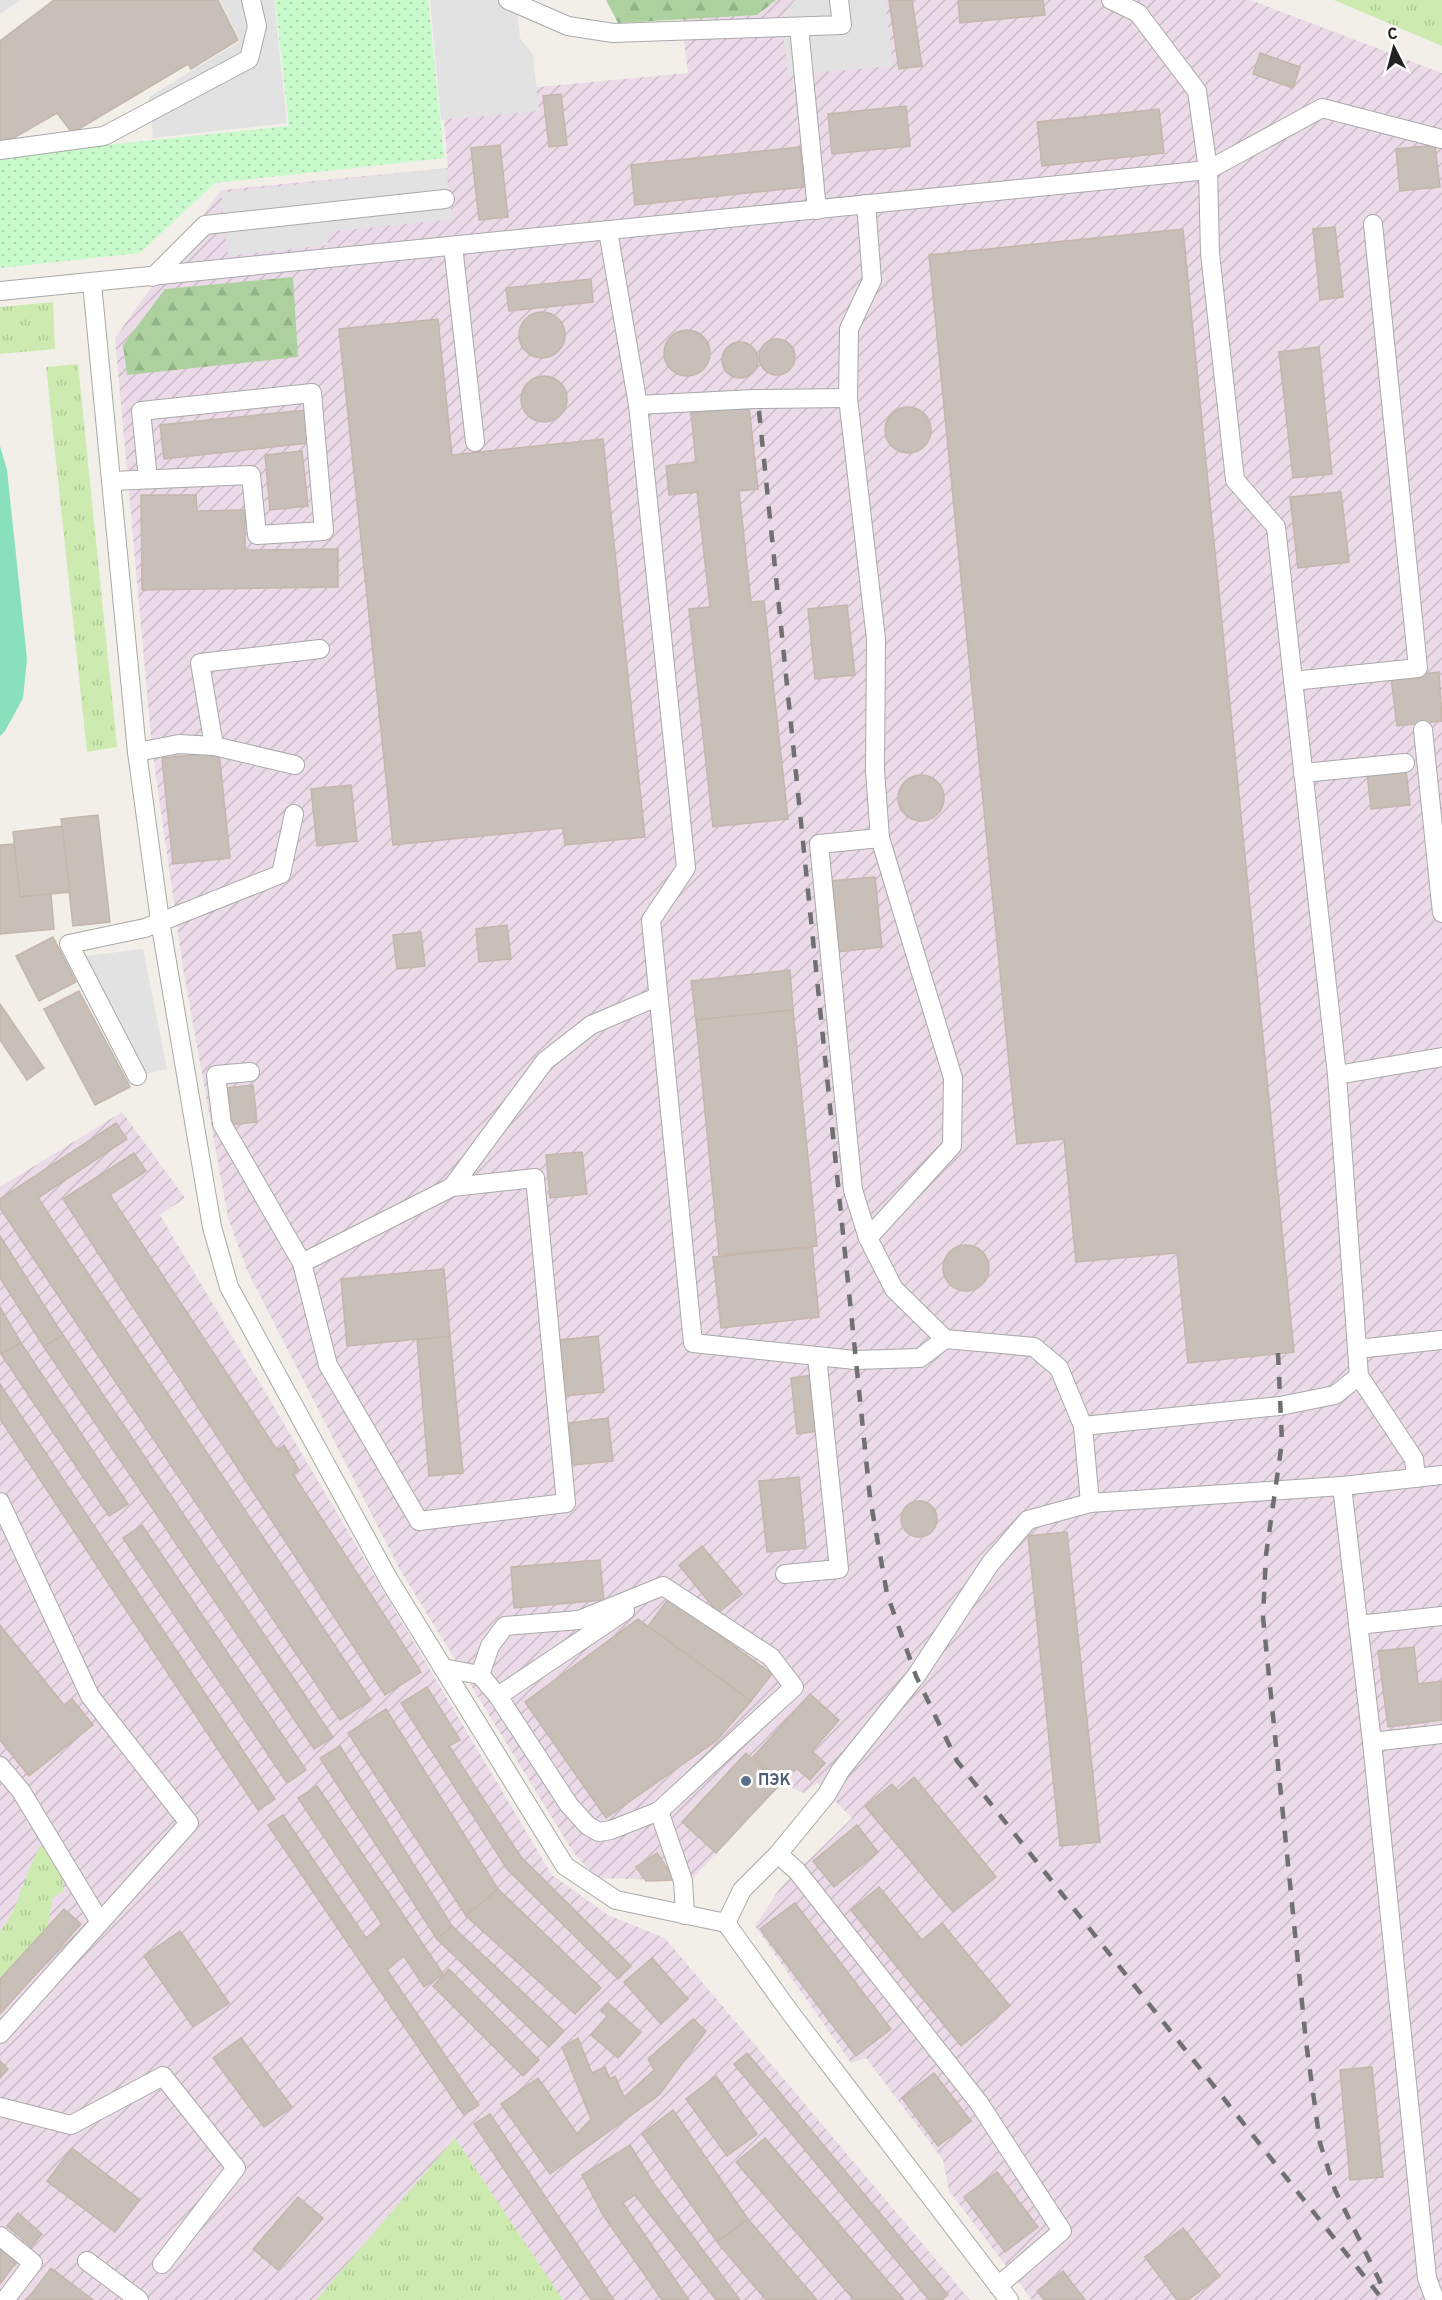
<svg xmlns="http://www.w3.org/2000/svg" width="1442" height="2300" font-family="Overpass,sans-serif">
<defs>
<pattern id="industrial-furrows" width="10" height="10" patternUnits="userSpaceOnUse" patternTransform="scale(1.5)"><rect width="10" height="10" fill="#ebdbe8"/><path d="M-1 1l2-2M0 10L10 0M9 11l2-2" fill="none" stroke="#c9bcc7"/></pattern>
<pattern id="grass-tufts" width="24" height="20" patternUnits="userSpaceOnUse" patternTransform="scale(1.5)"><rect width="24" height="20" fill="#cdebb0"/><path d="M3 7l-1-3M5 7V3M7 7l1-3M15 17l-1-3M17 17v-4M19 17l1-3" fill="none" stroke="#b0c997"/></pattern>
<pattern id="forest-firs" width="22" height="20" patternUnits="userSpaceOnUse" patternTransform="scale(1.5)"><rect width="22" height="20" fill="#add19e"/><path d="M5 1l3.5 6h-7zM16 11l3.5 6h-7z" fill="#95b388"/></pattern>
<pattern id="park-dots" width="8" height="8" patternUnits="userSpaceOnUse" patternTransform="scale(1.5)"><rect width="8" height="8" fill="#c8facc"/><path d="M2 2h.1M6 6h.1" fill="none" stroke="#acd6af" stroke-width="1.8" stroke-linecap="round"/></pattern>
</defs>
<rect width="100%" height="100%" fill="#f2efe9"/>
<g fill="url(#industrial-furrows)">
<polygon points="679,0 1250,0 1442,73 1442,2300 1032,2300 949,2191 943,2160 866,2058 851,2063 755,1926 780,1888 852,1818 817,1783 804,1793 782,1784 690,1881 597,1878 573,1852 399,1568 247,1270 228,1218 184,974 152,748 115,338 221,190 448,168 442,96 688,73"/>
<polygon points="122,1112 185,1198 160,1215 552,1875 608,1915 665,1938 970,2300 0,2300 0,1187"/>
</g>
<g fill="url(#grass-tufts)">
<polygon points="1334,0 1442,0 1442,46"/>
<polygon points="53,302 55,349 0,354 0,307"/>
<polygon points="78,364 117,747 87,752 46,367"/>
<path d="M41 1845 62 1875 63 1891 52 1899 48 1926 0 1979V1931C21 1907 24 1872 41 1845Z"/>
<polygon points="455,2138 563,2300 316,2300"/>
</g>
<g fill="url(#forest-firs)">
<polygon points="606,0 776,0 757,15 618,23"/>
<polygon points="293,277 298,357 127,375 123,345 165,289"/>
</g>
<polygon fill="url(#park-dots)" points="275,0 428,0 444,158 215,183 140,253 0,268 0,156 289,126"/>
<polygon fill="#88e0be" points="0,446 7,470 27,659 23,698 5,731 0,736"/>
<g fill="#e2e2e2">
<polygon points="0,0 21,0 0,14"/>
<polygon points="220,0 274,0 287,123 153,138 149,97 240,41"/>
<polygon points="430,0 516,0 520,38 533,55 539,111 441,120"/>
<polygon points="795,0 885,0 893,66 788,75 781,17"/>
<polygon points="446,168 452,219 327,232 328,245 228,256 221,193"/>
<polygon points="143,949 167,1069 137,1076 76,957"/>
</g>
<g fill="#c7bfb8" stroke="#c4b6ab" stroke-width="1.5">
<polygon points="54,0 218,0 238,40 191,69 188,64 72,133 57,113 0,146 0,41"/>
<polygon points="889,0 912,0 922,66 899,69"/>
<polygon points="958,0 1043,0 1045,15 960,23"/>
<polygon points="1260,53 1300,67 1293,88 1253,74"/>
<polygon points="561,94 567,145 549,147 543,96"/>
<polygon points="906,106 910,146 832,154 828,114"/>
<polygon points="1159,109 1164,153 1042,166 1037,122"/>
<polygon points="500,145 508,217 479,220 471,148"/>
<polygon points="1435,145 1440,187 1400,191 1396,149"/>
<polygon points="800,147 804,187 635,205 631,165"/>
<polygon points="1335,227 1343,297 1320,300 1313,229"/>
<polygon points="1183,229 1294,1352 1188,1363 1177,1253 1076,1262 1064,1139 1017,1144 929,255"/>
<polygon points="591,279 593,302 509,311 506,288"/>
<circle cx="542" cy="335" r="23"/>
<polygon points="438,319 452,455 603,439 645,837 565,845 563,828 393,845 339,329"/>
<circle cx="687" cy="353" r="23"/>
<circle cx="777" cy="357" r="18"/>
<circle cx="740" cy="360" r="18"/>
<polygon points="1319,347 1332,474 1293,478 1279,352"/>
<circle cx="544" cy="399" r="23"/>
<polygon points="749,406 758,489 739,491 751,602 764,601 788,819 713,827 689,609 710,607 697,492 669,495 666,466 696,462 691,413"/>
<circle cx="908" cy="430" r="23"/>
<polygon points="306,410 309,443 164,459 160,425"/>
<polygon points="302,451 308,506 270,510 265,455"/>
<polygon points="1341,492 1349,562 1298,568 1290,497"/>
<polygon points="141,495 196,495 197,511 245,510 245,550 338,549 338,587 142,590"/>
<polygon points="847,605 855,675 815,679 808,609"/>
<polygon points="1439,672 1442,721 1397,726 1391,678"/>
<polygon points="219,752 230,858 173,864 162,758"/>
<polygon points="1406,769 1410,805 1371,809 1367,773"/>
<circle cx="921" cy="798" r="23"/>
<polygon points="351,785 357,841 317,846 311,789"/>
<polygon points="98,815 110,922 73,926 61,819"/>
<polygon points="62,826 70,892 20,897 13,832"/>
<polygon points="14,844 20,897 51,894 54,929 0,934 0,845"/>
<polygon points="875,877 882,947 837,952 830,881"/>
<polygon points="507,925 511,959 479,962 476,929"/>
<polygon points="421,932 425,966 397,969 393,935"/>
<polygon points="53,937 76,982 39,1001 16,956"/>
<polygon points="790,970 793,1010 696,1020 691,981"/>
<polygon points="79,991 130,1087 95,1105 44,1009"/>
<polygon points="0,1004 44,1068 27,1080 0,1040"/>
<polygon points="793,1010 817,1246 719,1255 696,1020"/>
<polygon points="253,1085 257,1122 231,1125 227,1088"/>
<polygon points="116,1123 127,1139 38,1198 371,1700 340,1720 0,1208 0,1199"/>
<polygon points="582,1152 587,1194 550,1198 546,1155"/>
<polygon points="134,1153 146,1171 110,1195 277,1450 284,1445 299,1470 293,1474 421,1672 385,1695 63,1199"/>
<polygon points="0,1236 63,1335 44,1347 0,1278"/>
<circle cx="966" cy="1268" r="23"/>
<polygon points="812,1247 819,1317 721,1328 713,1257"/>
<polygon points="444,1269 450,1336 347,1346 341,1279"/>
<polygon points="0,1307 21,1343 1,1354 0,1352"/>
<polygon points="63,1335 333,1737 314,1749 44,1347"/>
<polygon points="450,1336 463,1473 429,1476 417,1340"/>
<polygon points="598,1336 604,1392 565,1396 559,1340"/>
<polygon points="21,1343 128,1504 109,1516 1,1354"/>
<polygon points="813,1375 819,1431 797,1434 791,1378"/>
<polygon points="0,1384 275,1799 258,1810 0,1419"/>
<polygon points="608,1418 613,1461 573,1465 569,1423"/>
<polygon points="799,1477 806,1548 767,1552 759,1481"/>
<circle cx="919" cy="1519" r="18"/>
<polygon points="142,1525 306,1770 287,1783 123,1538"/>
<polygon points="1067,1532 1100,1842 1060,1846 1028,1536"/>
<polygon points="702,1546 742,1594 718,1613 679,1565"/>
<polygon points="600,1560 604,1600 514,1608 511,1567"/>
<polygon points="669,1598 772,1674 751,1701 648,1626"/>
<polygon points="638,1619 751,1701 716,1741 606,1818 525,1702"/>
<polygon points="0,1625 64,1705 72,1699 93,1725 29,1776 0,1740"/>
<polygon points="1414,1647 1418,1684 1442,1681 1442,1720 1388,1727 1378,1651"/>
<polygon points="427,1687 460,1740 449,1746 521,1857 631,1966 618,1979 507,1869 401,1703"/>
<polygon points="810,1694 839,1720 812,1751 825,1763 810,1780 796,1768 783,1784 753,1757"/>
<polygon points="386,1709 498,1889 466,1916 348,1733"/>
<polygon points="340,1746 452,1926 437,1939 320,1758"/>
<polygon points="746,1753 780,1784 716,1853 682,1822"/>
<polygon points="914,1777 996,1877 953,1912 865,1806 892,1784 898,1791"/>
<polygon points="317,1786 443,1974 424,1987 404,1956 387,1970 479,2105 464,2115 268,1825 283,1815 366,1938 382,1924 298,1798"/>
<polygon points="857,1825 878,1852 834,1887 813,1861"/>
<polygon points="657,1853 675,1880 646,1881 636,1867"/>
<polygon points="879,1887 922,1940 942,1923 1010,2006 961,2046 851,1910"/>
<polygon points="498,1889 601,1988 575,2014 466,1916"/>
<polygon points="795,1903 891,2029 856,2056 760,1929"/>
<polygon points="64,1909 81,1924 0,2014 0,1979"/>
<polygon points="452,1926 564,2031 549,2047 437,1939"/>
<polygon points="180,1931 229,2003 193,2027 144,1956"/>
<polygon points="652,1958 688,1999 661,2024 624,1982"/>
<polygon points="449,1969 539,2060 523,2076 433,1986"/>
<polygon points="608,2003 641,2032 618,2058 591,2035 607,2016 601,2011"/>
<polygon points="693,2019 706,2031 659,2095 550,2174 501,2104 538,2078 577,2134 591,2119 562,2047 578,2038 592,2073 605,2067 610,2079 615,2076 624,2097 654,2070 648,2059"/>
<polygon points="241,2038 292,2107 264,2127 213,2058"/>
<polygon points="747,2053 948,2295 942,2300 929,2300 734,2064"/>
<polygon points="0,2061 8,2069 0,2078"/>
<polygon points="1372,2067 1383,2177 1350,2180 1340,2070"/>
<polygon points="934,2073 971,2121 938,2146 902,2098"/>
<polygon points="716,2076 757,2134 727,2156 686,2099"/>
<polygon points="673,2110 748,2219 717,2242 642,2134"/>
<polygon points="490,2114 614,2300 591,2300 474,2124"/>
<polygon points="765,2138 904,2300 854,2300 736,2162"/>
<polygon points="630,2145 654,2184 740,2300 716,2300 635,2195 623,2203 689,2300 662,2300 603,2215 582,2175"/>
<polygon points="72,2148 140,2200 115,2232 47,2181"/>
<polygon points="997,2172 1038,2227 1005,2252 964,2197"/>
<polygon points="298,2197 323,2218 278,2270 253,2249"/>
<polygon points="18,2213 42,2234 31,2247 7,2226"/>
<polygon points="748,2219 817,2300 766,2300 717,2242"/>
<polygon points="1183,2228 1220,2276 1188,2300 1177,2300 1145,2257"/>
<polygon points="0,2249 17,2261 0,2284"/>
<polygon points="51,2268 93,2300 27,2300"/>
<polygon points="1063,2271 1085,2300 1044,2300 1037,2291"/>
</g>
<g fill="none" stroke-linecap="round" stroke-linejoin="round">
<defs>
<g id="minor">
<polyline points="508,0 568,26 613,33 842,25 839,0"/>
<polyline points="1111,0 1138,13 1197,91 1208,170 1322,108 1442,139"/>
<polyline points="799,27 817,210"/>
<polyline points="0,150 104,136 249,59 257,26 251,0"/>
<polyline points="866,204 872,280 849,329 848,398 876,639 875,771 880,838 953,1078 952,1146 868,1238"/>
<polyline points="608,231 638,405 686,868 651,920 693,1343 855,1360 920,1358 945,1339"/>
<polyline points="453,246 475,442"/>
<polyline points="153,277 205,225 445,199"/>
<polyline points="92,283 137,752 160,921 212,1227 229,1287 389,1580 565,1866 616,1900 726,1923 742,1890 778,1854 827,1794 840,1771 916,1676 990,1564 1028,1520 1090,1503 1342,1486 1372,1742 1427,2278 1435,2300"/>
<polyline points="0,291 1208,170 1210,253 1235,480 1276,527 1337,1075 1359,1376 1414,1459 1416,1478"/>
<polyline points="638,405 754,399 848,398"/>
<polyline points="111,481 251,475 257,535 324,531 312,393 141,411 148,479"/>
<polyline points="1293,681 1418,668 1373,224"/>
<polyline points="1423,730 1442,913"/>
<polyline points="214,746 200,663 320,649"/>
<polyline points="137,752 179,744 214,746 295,765"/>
<polyline points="1303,773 1405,763"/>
<polyline points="880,838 819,844 853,1190 868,1238 894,1289 945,1339 1034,1347 1059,1368 1083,1426 1090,1503"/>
<polyline points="250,1072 216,1075 222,1124 302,1263"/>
<polyline points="1337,1075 1442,1057"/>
<polyline points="137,1076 69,944 145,928 281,874 294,814"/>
<polyline points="452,1187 302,1263 328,1365 419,1521 566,1503 535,1178 452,1187 545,1061 591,1025 657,997"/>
<polyline points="1357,1349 1442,1340"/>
<polyline points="1083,1426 1280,1406 1335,1395 1359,1376"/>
<polyline points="1342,1486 1442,1475"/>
<polyline points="0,1502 90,1696 189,1823 0,2034"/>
<polyline points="785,1574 839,1569 817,1356"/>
<polyline points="1358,1625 1442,1616"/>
<polyline points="443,1668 480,1675 498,1696 569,1805 588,1826 599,1832 611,1830 659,1811"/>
<polyline points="480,1675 490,1646 505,1626 579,1620 663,1586 771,1657 794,1687 659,1811 683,1881 685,1915"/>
<polyline points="498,1696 625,1611"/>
<polyline points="1372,1742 1442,1734"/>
<polyline points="0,1766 21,1791 100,1922"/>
<polyline points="778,1854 797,1871 979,2103 1062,2231 998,2286"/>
<polyline points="726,1923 789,2011 1009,2300"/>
<polyline points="0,2107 71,2125 163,2076 236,2168 162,2264"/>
<polyline points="0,2236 33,2263 5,2300"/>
<polyline points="87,2261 139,2300"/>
</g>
</defs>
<use href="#minor" stroke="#a9a9a9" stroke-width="20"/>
<use href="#minor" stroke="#fff" stroke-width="18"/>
<g stroke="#707070" stroke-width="4.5" stroke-dasharray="12 12" stroke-linecap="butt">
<polyline points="759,411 870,1498 887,1594 916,1676 957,1761 1383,2300"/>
<polyline points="1278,1353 1282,1442 1266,1555 1263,1617 1306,2042 1320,2143 1335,2190 1384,2290"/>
</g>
</g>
<circle fill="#5c6f8a" stroke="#fff" stroke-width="2" cx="746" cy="1781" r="6"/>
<g text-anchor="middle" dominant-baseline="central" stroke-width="6" stroke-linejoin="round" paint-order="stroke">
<g font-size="16" font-weight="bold" fill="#4e5e75" stroke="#fff" text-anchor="start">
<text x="758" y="1781">ПЭК</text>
</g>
</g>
<g transform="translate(1394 48) rotate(354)" stroke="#ffffff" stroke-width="4.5" paint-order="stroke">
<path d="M0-4.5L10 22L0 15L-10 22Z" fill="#222222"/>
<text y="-9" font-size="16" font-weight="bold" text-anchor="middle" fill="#222222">С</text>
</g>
</svg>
